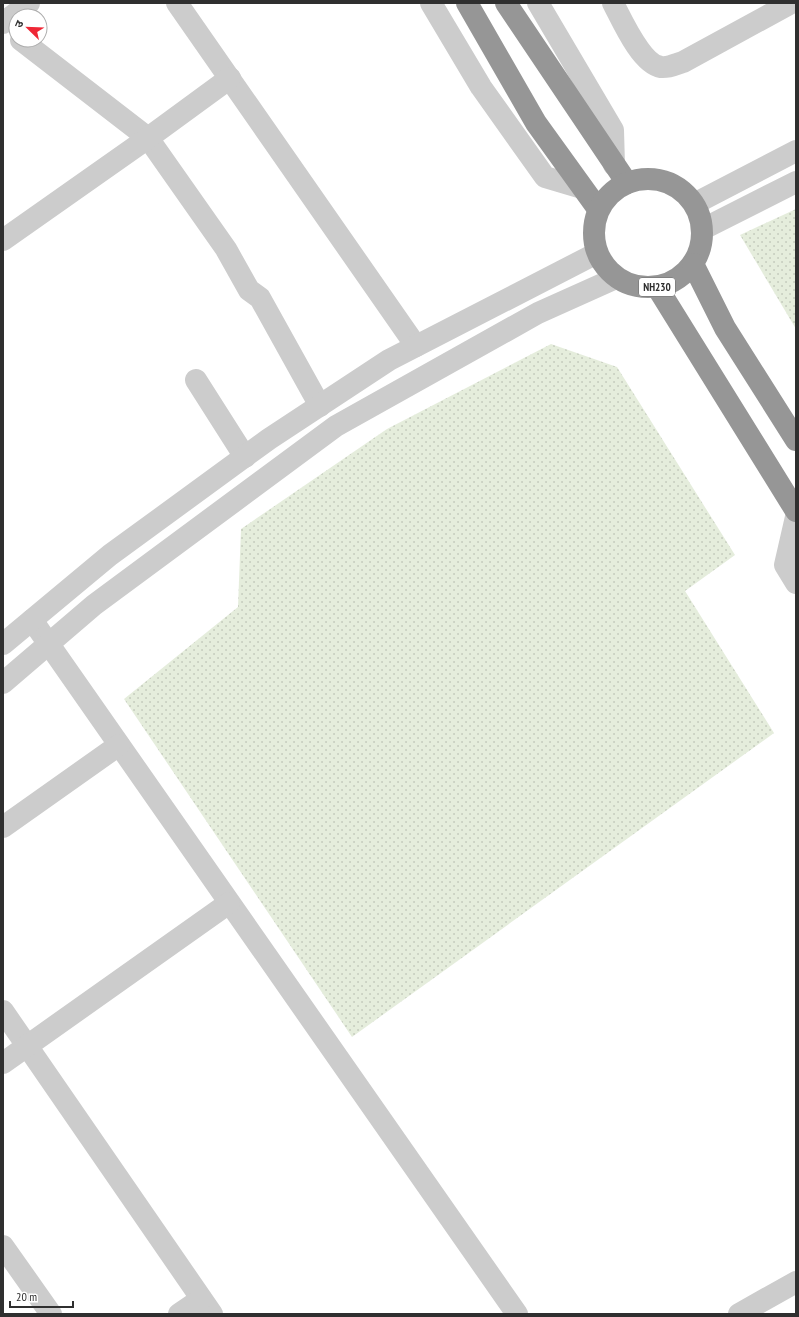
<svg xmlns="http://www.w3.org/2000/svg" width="799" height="1317" font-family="'PT Sans Narrow','Noto Sans Devanagari',sans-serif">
<defs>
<pattern id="green-dots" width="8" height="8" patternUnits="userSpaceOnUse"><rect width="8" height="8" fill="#e5eddc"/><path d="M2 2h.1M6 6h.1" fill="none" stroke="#c5ccbd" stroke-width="1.8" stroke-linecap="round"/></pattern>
</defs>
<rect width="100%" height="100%" fill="#fff"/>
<g fill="url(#green-dots)">
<polygon points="796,209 796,329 740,235"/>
<polygon points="551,344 617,367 735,555 685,591 774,733 352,1037 124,699 238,607 241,529 387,429"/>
</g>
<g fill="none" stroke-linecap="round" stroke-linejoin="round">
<g stroke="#ccc" stroke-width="22">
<polyline points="177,3 416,346"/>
<polyline points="431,3 481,87 545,177 582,188"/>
<polyline points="538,3 613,130 614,165"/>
<path d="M613 3C622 20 641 64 661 67 669 68 676 64 683 62L791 3"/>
<polyline points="3,23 29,3"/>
<polyline points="21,40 148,138 226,249 249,290 260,298 320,406"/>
<polyline points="694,204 796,151"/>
<polyline points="703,229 796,182"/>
<polyline points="3,240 148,138 230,78"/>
<polyline points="196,380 245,457"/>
<polyline points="796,517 785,565 796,583"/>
<polyline points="32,620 517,1314"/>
<polyline points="3,644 110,555 269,439 389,360 597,253"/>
<polyline points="3,683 94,605 336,426 538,313 616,278"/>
<polyline points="3,827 119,745"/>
<polyline points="3,1011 212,1314"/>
<polyline points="3,1063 229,903"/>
<polyline points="3,1246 51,1314"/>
<polyline points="179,1314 201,1299"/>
<polyline points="739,1314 796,1282"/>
</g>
<g stroke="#969696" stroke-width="22">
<polyline points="467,3 536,123 598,209"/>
<polyline points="506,3 627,183"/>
<circle cx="648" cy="233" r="54"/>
<polyline points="693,264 725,328 796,440"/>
<polyline points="657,287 796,511"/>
</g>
</g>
<g text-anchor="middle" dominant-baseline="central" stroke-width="4" stroke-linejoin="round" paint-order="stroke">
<rect fill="#fff" stroke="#6d6d6d" stroke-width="1" x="639" y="278" width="36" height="18" rx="3"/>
<g font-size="11" font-weight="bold" fill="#2f2f2f">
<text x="657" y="287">NH230</text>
</g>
</g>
<rect width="799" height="1317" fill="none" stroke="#2f2f2f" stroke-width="8"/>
<g transform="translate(28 28) rotate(293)"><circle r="19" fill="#ffffff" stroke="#acacac"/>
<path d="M0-3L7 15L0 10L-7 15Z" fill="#ef2735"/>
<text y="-6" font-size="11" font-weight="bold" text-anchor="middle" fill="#2f2f2f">उ</text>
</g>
<path d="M10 1301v6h63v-6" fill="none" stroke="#2f2f2f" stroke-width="2"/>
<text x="16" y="1301" font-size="12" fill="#2f2f2f" stroke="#ffffff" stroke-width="3" paint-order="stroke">20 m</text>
</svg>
